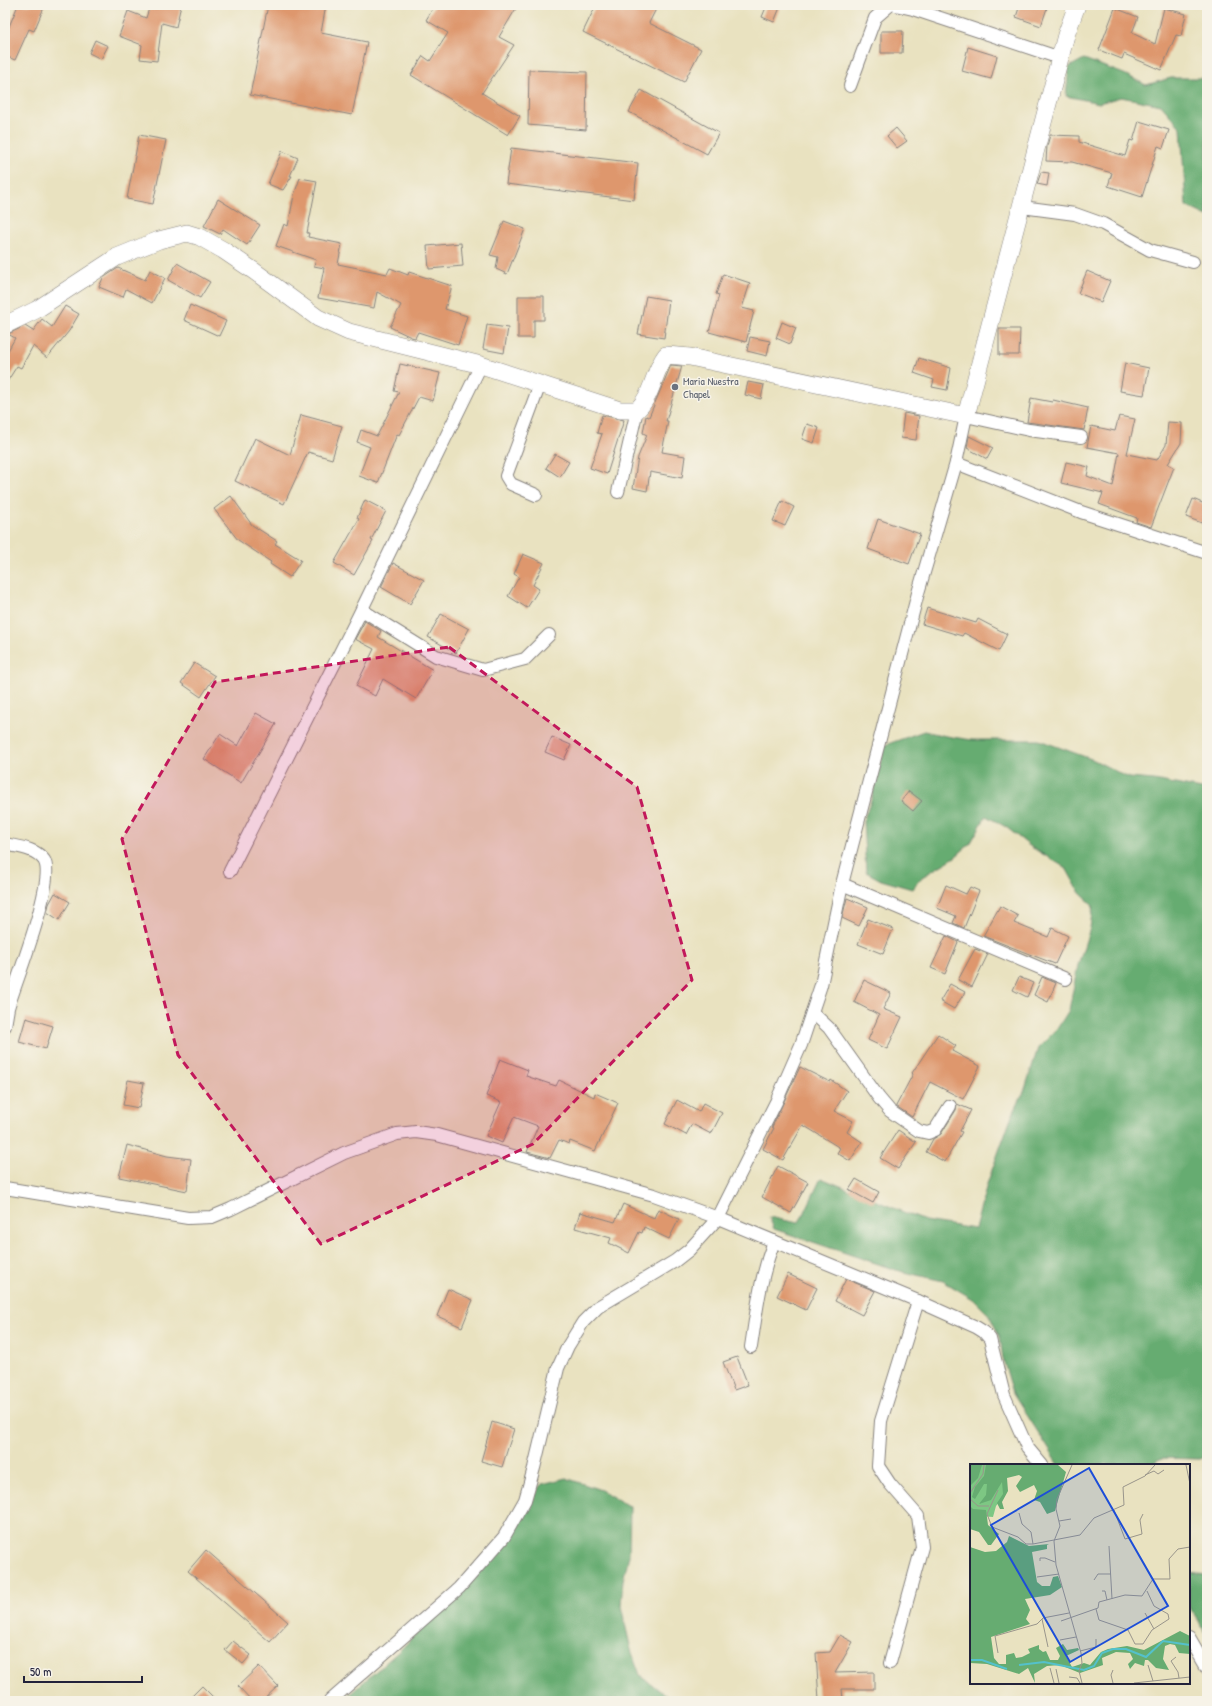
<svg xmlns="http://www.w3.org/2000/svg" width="1212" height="1706" viewBox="0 0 1212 1706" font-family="'Patrick Hand',sans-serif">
<rect width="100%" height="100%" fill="#f7f3e8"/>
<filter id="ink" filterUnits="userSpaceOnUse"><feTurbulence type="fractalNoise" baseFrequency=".025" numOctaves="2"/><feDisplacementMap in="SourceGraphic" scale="8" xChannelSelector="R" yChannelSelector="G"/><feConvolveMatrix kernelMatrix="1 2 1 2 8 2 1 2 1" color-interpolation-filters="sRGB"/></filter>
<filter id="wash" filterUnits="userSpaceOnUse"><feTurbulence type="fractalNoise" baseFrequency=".012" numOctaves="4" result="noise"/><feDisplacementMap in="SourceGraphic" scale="16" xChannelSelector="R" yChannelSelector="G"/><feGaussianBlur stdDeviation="0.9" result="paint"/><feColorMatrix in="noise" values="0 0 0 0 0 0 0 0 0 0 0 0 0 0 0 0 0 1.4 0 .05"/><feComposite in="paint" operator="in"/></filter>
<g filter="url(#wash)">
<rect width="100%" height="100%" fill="#e9e2c0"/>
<!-- forest -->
<g fill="#66ac71" stroke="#446756">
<path d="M1084 59 1124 74 1146 85 1171 78H1207V216L1186 206 1181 128 1161 105 1121 97 1099 103 1066 96 1069 67Z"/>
<path d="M924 731 946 736 972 740H1039L1094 760 1129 778 1154 780 1207 790V1456L1199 1459 1161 1458 1150 1465H1059L1013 1393 1003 1359 1000 1337 989 1315 973 1299 943 1281 899 1271 774 1229 769 1217 798 1223 804 1214 821 1178 925 1221 975 1229 987 1184 1010 1120 1024 1092 1038 1048 1057 1029 1069 1010 1078 965 1090 928 1093 905 1080 893 1066 868 1031 847 1006 827 986 816 970 844 955 857 922 877 912 889 881 880 866 872 863 821 871 801 885 745Z"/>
<path d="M566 1478 601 1490 630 1507 629 1556 623 1580 621 1606 631 1650 640 1675 673 1701H342L399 1651 485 1567 502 1548 523 1517 542 1484Z"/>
<path d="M1189 1572 1207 1574V1638L1200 1622 1189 1607Z"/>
</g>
<g id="blocks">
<!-- building -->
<g fill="#de976d">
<path d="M18 5H45L34 31 29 29 15 60 5 56V27L8 29Z"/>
<path d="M150 5H181L176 27 162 23 157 61 140 59 142 45 119 36 128 11 146 18Z"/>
<path d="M268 5H326L321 33 367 42 352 115 250 95Z"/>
<path d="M435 5H518L499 37 514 45 482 93 520 116 508 135 411 75 423 56 430 61 448 33 426 20Z"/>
<path d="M596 5H658L649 23 701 49 684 82 583 32Z"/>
<path d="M767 5H781L774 22 762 17Z"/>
<path d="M1020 5H1048L1041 26 1016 17Z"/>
<path d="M1115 8 1138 17 1132 33 1155 44 1164 8 1186 14 1181 36 1176 35 1161 70 1124 54 1122 59 1099 50Z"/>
<path d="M881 31H903L902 53H881Z"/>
<path d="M95 40 108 46 101 59 89 53Z"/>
<path d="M968 47 997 56 991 79 962 71Z"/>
<path d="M529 70 587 72 586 130 528 125Z"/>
<path d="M641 90 719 133 707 154 629 112Z"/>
<path d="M1139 121 1169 130 1163 148 1158 146 1142 197 1108 186 1112 173 1072 162 1046 161 1047 146 1050 135 1079 136V142L1125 156 1130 140 1133 141Z"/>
<path d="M896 128 907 141 897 148 887 136Z"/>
<path d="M139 135 166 140 153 204 127 199Z"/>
<path d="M511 148 638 163 634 200 506 184Z"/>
<path d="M282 151 298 158 290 176H292L283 190 268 184Z"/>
<path d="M1041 172 1049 173 1047 186 1037 184Z"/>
<path d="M300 178 317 181 307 233H309L308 237 342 244 338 264 387 274 390 268 408 275 409 272 452 286 445 309 467 316 458 345 418 332 415 338 411 337 390 327 401 305 377 292 374 308 318 298 324 268 314 266 316 260 276 246 284 224 288 226 294 195Z"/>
<path d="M218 199 260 225 247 245 223 229 220 234 204 226Z"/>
<path d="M504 221 525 229 507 274 496 269 498 257 490 255Z"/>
<path d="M461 243 463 266 429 269 427 246Z"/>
<path d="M177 263 210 282 200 298 168 280Z"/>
<path d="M118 268 145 280 150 270 165 278 152 303 126 289 123 297 99 287 103 278Z"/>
<path d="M1087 271 1110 281 1101 302 1078 293Z"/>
<path d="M723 274 750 283 742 308 754 311 746 342 709 332 719 295 716 294Z"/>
<path d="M518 296H544V320H534V338H518Z"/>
<path d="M646 296 669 300 664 338 638 334Z"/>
<path d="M190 305 226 321 219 336 184 320Z"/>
<path d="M65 306 79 314 69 331 47 358 33 346 21 368 17 366 5 385V356L15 338 8 334 25 326 33 331 42 319 52 327Z"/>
<path d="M782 322 796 328 790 344 776 338Z"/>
<path d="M487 325 508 328 504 353 483 349Z"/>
<path d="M999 329H1020L1019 355H999Z"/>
<path d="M750 337 770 341 767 356 747 351Z"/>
<path d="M919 358 951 368 947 390 932 387 934 380 914 373Z"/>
<path d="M1125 363 1149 368 1144 395 1120 391Z"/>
<path d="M400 364 440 373 433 401 419 397 399 435 397 434 378 483 359 476 370 447 357 442 361 430 377 436 399 392 394 391Z"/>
<path d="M671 365 682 366 666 421H668L662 452 685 456 682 478 650 472 647 491 633 488 638 457 647 435 643 433 646 416 649 417Z"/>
<path d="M748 382 764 385 761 399 745 395Z"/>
<path d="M1031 398 1052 402 1053 400 1088 408 1084 430 1027 422Z"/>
<path d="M904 413 919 416 916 440 901 438Z"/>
<path d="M301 415 342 426 332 459 308 452 284 504 235 481 255 438 290 455Z"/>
<path d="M602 415 624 420 607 474 590 468 602 434 597 433Z"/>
<path d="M1119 416 1135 419 1127 454 1157 460 1166 445 1168 422 1182 423 1181 443 1168 464 1174 467 1151 527 1136 522 1137 518 1099 504 1103 493 1061 483 1066 462 1089 467 1087 476 1113 486 1119 453 1087 447 1091 426 1115 431Z"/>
<path d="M807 424 819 428 814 443 802 439Z"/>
<path d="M969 436 993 448 987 459 967 448Z"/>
<path d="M555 454 569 462 560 477 546 468Z"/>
<path d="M231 496 252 525 277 541 275 544 301 560 290 577 270 564 271 562 238 540 214 509Z"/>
<path d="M1193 499 1207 505V525L1186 517Z"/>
<path d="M365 500 386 511 371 540 373 541 354 575 334 563 359 519 357 518Z"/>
<path d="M782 501 794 507 785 526 773 521Z"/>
<path d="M878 519 920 534 909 564 868 549Z"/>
<path d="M523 554 544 563 533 585 539 589 527 608 508 596 519 577 514 574Z"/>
<path d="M393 563 424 580 410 604 381 587Z"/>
<path d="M927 608 976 623 978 619 1007 634 999 651 964 633 962 636 922 624Z"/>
<path d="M441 614 469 629 456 653 428 637Z"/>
<path d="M365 621 381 631 378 637 433 670 416 699 383 679 375 696 356 686 374 649 355 639Z"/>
<path d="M194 663 215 676 201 697 181 683Z"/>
<path d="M256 713 276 724 241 783 204 759 220 734 238 746Z"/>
<path d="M552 737 571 745 564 760 545 752Z"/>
<path d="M909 791 922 801 913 811 901 801Z"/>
<path d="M946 885 966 894 970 887 979 891 964 928 953 923 956 916 937 908Z"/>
<path d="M55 893 70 902 59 920 47 912 49 904Z"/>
<path d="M847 898 868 907 859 926 842 918Z"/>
<path d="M1000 906 1018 916 1014 923 1048 937 1052 928 1068 936 1055 964 983 936Z"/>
<path d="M868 919 893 929 883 954 858 944Z"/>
<path d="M946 936 958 942 945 974 931 968Z"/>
<path d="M975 949 988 954 972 987 958 980Z"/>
<path d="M1019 977 1033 983 1027 997 1013 990Z"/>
<path d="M1042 977 1056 983 1048 1002 1034 995Z"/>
<path d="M864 980 891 993 883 1009 902 1017 887 1049 868 1040 879 1015 854 1002Z"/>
<path d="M950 984 965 992 954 1009 940 1001Z"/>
<path d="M26 1018 53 1026 46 1049 19 1042Z"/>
<path d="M938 1034 956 1046 952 1051 980 1066 963 1099 930 1082 912 1117 896 1106 913 1074 912 1073Z"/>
<path d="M500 1059 528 1070 526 1076 556 1086 559 1080 594 1097 595 1093 618 1103 595 1151 570 1141 569 1144 559 1140 550 1158 527 1152 538 1126 514 1117 502 1143 486 1136 501 1102 486 1096Z"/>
<path d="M800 1067 830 1082 831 1080 847 1091 834 1111 853 1121 847 1132 862 1142 850 1161 837 1153 840 1148 803 1125 783 1160 763 1149 774 1128 772 1127Z"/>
<path d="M128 1080 144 1083 139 1108 123 1105Z"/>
<path d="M677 1100 699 1112 703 1103 722 1113 711 1134 692 1124 686 1135 665 1124Z"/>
<path d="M957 1104 971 1110 960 1131 962 1132 945 1162 926 1152 933 1139 941 1134 956 1110Z"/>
<path d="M898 1130 916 1142 898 1169 880 1158Z"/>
<path d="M127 1145 167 1156 191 1159 187 1191 119 1177Z"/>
<path d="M778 1166 808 1182 791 1213 762 1197Z"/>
<path d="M856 1179 879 1192 873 1203 849 1190Z"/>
<path d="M623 1204 654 1218 658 1209 679 1219 669 1239 644 1227 642 1233 639 1232 629 1253 609 1243 611 1238 575 1228 580 1212 615 1222Z"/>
<path d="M788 1274 817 1288 806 1310 777 1296Z"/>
<path d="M846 1279 875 1291 862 1315 835 1301Z"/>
<path d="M448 1289 473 1300 462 1327 437 1316Z"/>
<path d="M737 1357 748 1385 734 1390 723 1362Z"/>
<path d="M492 1422 514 1429 502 1467 481 1461Z"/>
<path d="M206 1550 288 1622 270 1642 188 1571Z"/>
<path d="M840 1635 853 1642 835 1673 874 1672V1689H842L843 1700 819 1701 816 1653 830 1652Z"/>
<path d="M233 1641 251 1655 243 1664 225 1650Z"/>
<path d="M259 1666 278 1686 262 1701H252L238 1686Z"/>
<path d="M202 1686 217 1701H187Z"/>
</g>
</g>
</g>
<g filter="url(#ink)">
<use href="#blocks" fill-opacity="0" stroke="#86827e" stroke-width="1"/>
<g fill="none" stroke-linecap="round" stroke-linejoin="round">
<defs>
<g id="street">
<path d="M895 5 913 9 1060 58"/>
<path d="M850 86 875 18 890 5"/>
<path d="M1022 207 1075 214 1103 224 1150 250 1193 262"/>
<path d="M956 463 1081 512 1207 553"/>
<path d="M618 492 637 410"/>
<path d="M536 495 511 484 506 476 540 384"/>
<path d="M362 610 436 656 483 670 525 659 549 635"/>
<path d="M5 844C18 847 35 848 44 860 57 879 15 983 8 1008 7 1014 6 1020 5 1026"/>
<path d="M230 871 358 617 481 365"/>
<path d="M842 884 1066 979"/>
<path d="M812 1012 829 1028 879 1098 890 1111 919 1131 928 1133 935 1130 950 1106"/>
<path d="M5 1188 188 1218 212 1217 231 1209 344 1153 397 1134 416 1132 437 1135 654 1195 718 1218 918 1301 881 1421 878 1466 890 1484 918 1516 922 1547 890 1663"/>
<path d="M918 1301 976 1327 984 1332 990 1339 1004 1395 1027 1447 1042 1465"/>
<path d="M751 1347C757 1308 760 1278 774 1241"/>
<path d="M1189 1637 1207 1668"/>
<path d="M330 1701 459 1588 504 1537 525 1500 534 1468 558 1368 568 1346 583 1322 598 1307 675 1261 689 1250 718 1218 776 1102 801 1045 821 985 842 884 918 593 956 463 966 416 1029 430 1081 437"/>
</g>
<path id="secondary" d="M5 325 36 310 117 257 159 240 187 233 200 237 223 250 254 271 318 318 349 332 481 365 620 410H637C653 395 653 372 666 355L690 357 966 416 1066 35 1077 5"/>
</defs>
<!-- street casing -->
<use href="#street" stroke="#86827e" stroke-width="14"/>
<!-- secondary casing -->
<use href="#secondary" stroke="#86827e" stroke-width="18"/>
<!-- street -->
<use href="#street" stroke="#fff" stroke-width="12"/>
<!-- secondary -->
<use href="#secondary" stroke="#fff" stroke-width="17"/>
</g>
</g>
<!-- marked area -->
<path fill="#c2185b" fill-opacity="0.2" stroke="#c2185b" stroke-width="3" stroke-dasharray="8 5" stroke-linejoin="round" d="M449 647 637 787 692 980 533 1144 321 1244 178 1055 122 839 215 682Z"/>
<!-- markers -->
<circle fill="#6b7280" stroke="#f7f3e8" stroke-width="1.5" cx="675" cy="387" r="4"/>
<g text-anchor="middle" stroke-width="3" stroke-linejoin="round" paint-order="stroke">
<!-- worship labels -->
<g font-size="11" fill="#5b616d" stroke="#f7f3e8" text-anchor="start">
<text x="683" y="385">Maria Nuestra<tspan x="683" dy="13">Chapel</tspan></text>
</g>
</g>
<!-- overview -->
<g transform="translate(970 1464)">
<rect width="220" height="220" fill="#e9e2c0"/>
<path d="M10 1H26L35 11 36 29 26 42 23 53 10 52 0 45V14Z" fill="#7dc783"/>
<path d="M0 1H12L8 14 0 22ZM16 1H88L96 8 85 47 77 50 70 38 64 36 67 27 64 21 50 28 46 22 52 13 49 11 37 14 38 27 32 38 34 45H30L27 39 33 30 32 18 21 36 9 40 16 31 17 20H14L5 35 2 33 5 23 14 12ZM0 42 3 45 16 46 18 61 29 70 21 81H18L9 68 0 65ZM39 72 59 82 79 80 77 81V85L62 88 67 118 72 122H80L83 113 88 112 92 123 80 131 55 135 60 146 56 155 60 160 21 173 24 194 29 200H36V191L44 189 46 194 52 193 60 189 58 185 69 181V185L73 188 76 187 80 196H88L90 192 86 184 93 180 97 186 108 184 109 186 96 192 102 203 114 199 120 201 131 188 138 185 157 182 174 186 210 167 220 172V190L209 189 205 181 200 180 195 182 193 195 199 206 186 204 178 196H175L174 202 165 199 160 205 158 200 163 195 160 189 146 188 132 194 133 201 110 209 90 201 77 202 64 210 65 219 58 204 49 210 17 200 0 199V83L15 88 26 87 37 78Z" fill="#66ac71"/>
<path fill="none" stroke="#54c1cb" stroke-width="2" d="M0 196H12L37 205M49 201 74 198 114 206 124 202 132 189 143 185H156L176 193 193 177 220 181"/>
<path fill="none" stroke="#99958b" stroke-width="1" d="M102 1 87 35 86 45 90 62 84 77 86 101 111 189 112 199 109 207 112 219M216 1 220 20M175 11 184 7 188 10 194 6M28 26 17 50 22 63 48 73 56 80H63M0 29 13 10 14 1M0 35 8 42H19M144 46 155 75 172 70 170 56 173 50M49 49 52 60 61 68 63 80 110 71 124 54 154 41 153 23 175 12 185 1M89 57 101 55M139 82 142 135M70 97V94H75L85 98M67 113 89 110M124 116 128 110H141M132 127H135L137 136M126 145 129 156 158 166 165 180H173L182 166 199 155 198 150 184 142 177 127M175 149 184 165M72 155 78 183M91 157 128 144 129 138 155 131 172 132 183 115H200L199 95 208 85 220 83M90 176 106 173M110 187 126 183V175M28 189 25 172 67 160 73 154 99 149M206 193 201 197 208 208 209 214M178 201 183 217M80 204 84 219M86 205 89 219M99 213 107 214 110 219M143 219 141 211 143 206M164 219 220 213"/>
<path fill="#1d4ed8" fill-opacity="0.15" stroke="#1d4ed8" stroke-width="2" d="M119 4 198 142 100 198 21 61Z"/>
<rect width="220" height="220" fill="none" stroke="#22223b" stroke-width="2"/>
</g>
<!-- margin -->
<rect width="1212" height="1706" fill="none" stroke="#f7f3e8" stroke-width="20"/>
<!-- scale -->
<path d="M24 1676v6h118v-6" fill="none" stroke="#22223b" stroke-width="2"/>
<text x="30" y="1676" font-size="12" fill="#22223b" stroke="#f7f3e8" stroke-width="3" paint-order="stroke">50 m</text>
</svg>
